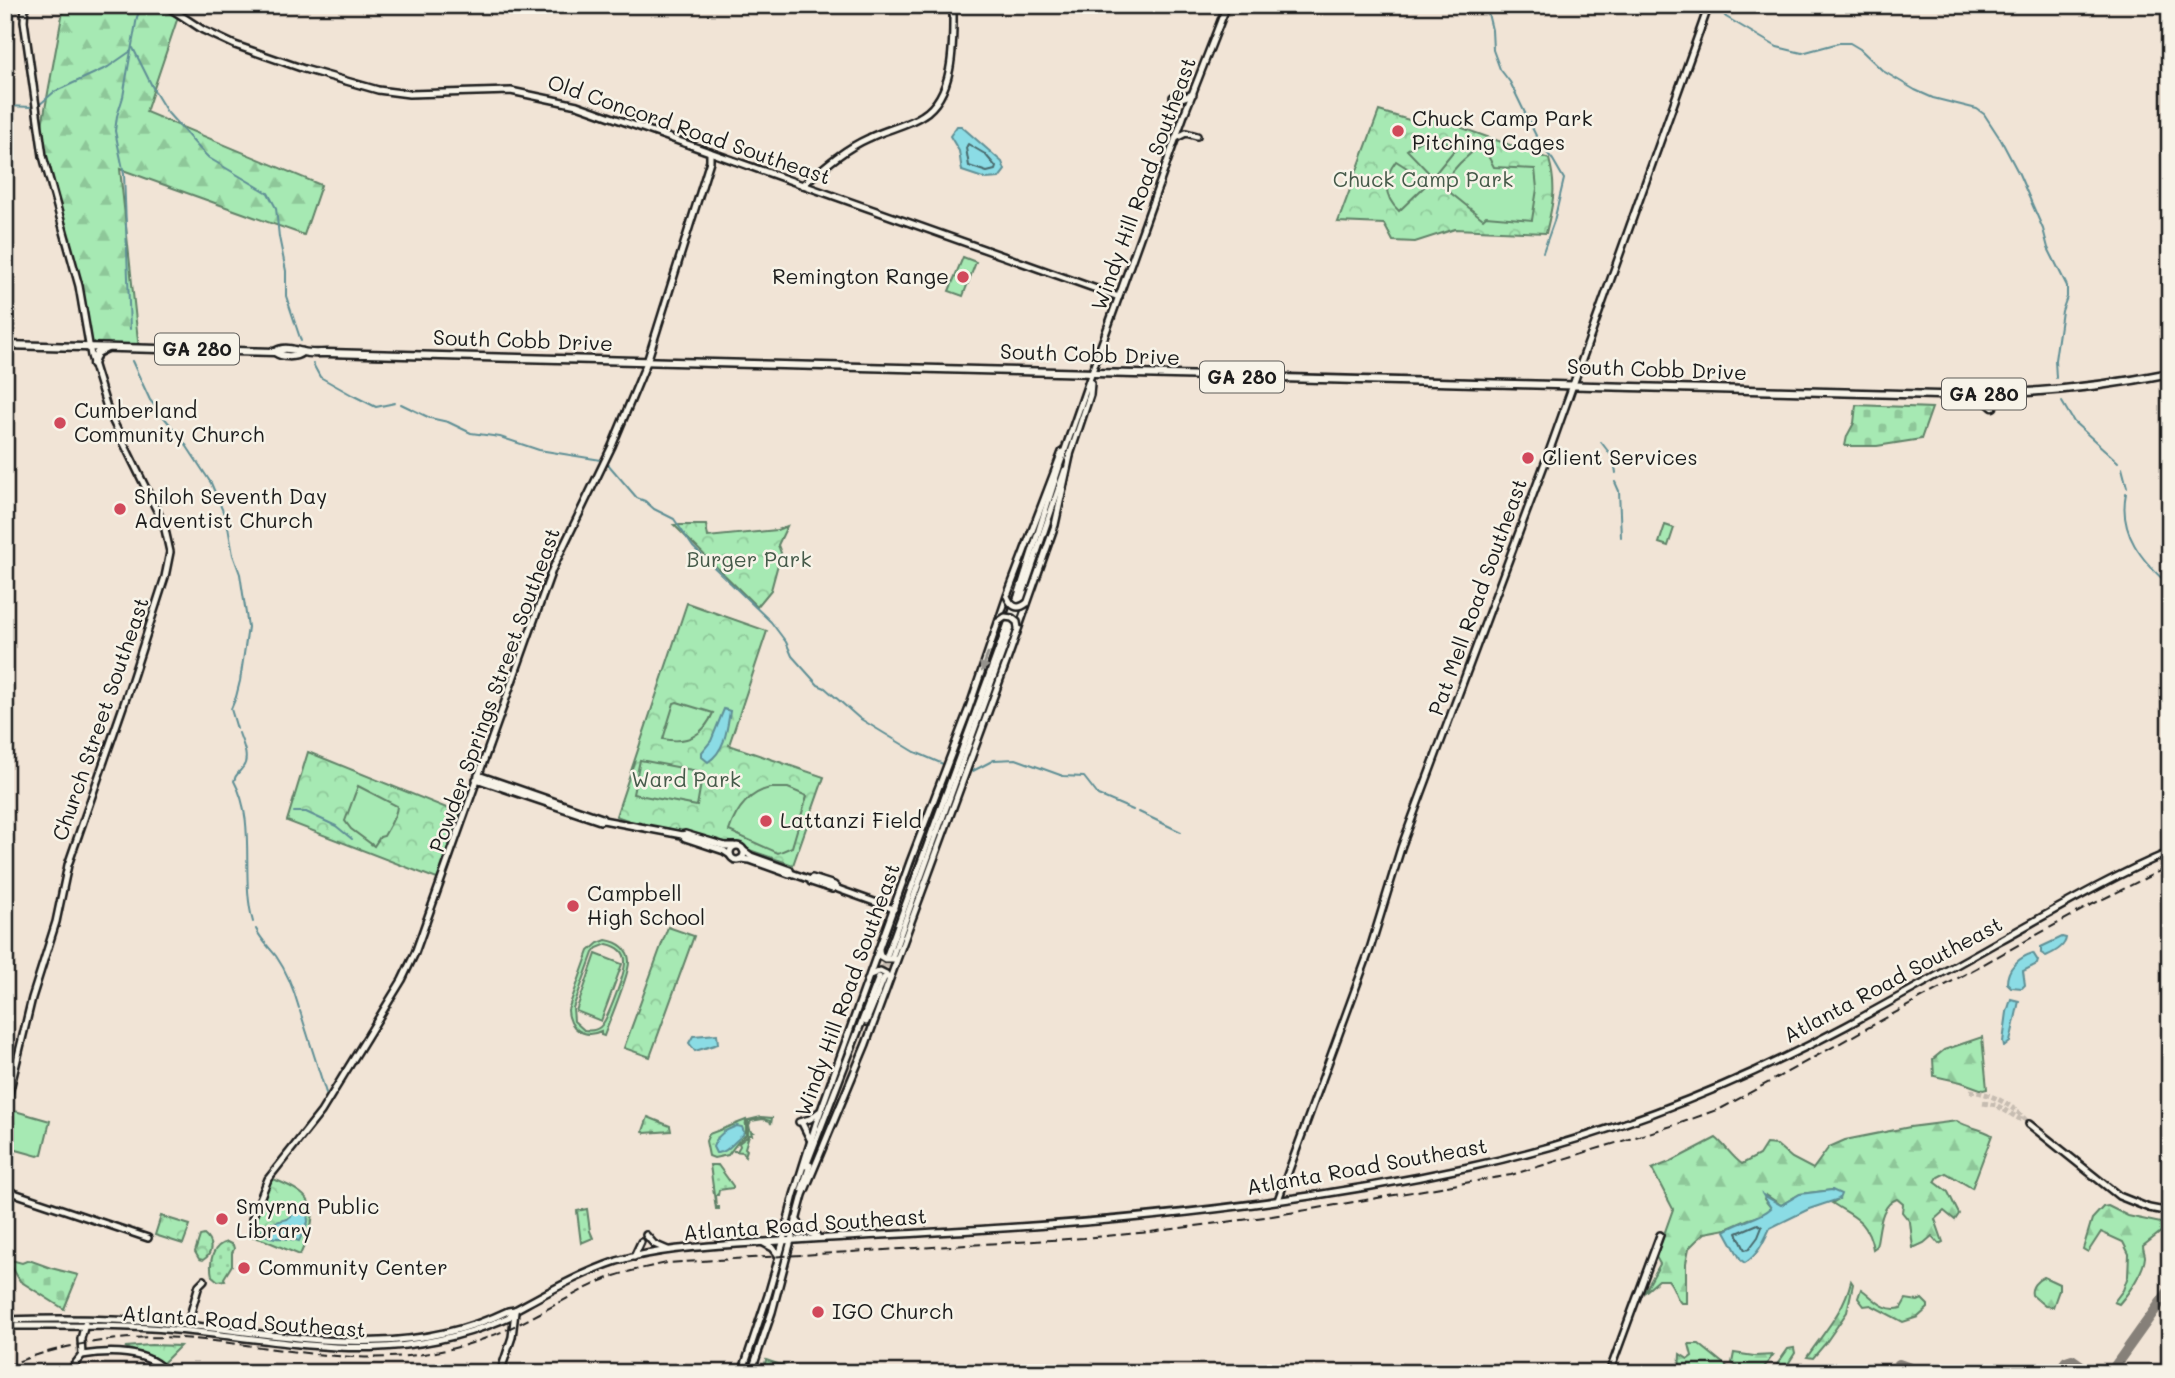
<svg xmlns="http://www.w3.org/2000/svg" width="2175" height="1378" viewBox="0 0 2175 1378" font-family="Mali,sans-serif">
<defs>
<pattern id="grass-dots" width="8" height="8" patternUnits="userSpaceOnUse" patternTransform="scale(1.75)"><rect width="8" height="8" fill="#a6e9b3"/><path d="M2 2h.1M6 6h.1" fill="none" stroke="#8ec799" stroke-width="1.8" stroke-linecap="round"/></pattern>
<pattern id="forest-firs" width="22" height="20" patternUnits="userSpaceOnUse" patternTransform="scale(1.75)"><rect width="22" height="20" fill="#a6e9b3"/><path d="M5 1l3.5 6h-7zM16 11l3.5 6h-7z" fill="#8ec799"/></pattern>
<pattern id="cemetery-stones" width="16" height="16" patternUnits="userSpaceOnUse" patternTransform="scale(1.75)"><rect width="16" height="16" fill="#a6e9b3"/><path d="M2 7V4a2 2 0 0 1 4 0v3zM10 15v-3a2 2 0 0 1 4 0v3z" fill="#8ec799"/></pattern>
<pattern id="park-crowns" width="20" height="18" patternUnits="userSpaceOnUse" patternTransform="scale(1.75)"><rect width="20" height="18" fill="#a6e9b3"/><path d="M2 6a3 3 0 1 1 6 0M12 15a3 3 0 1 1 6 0" fill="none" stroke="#8ec799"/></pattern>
</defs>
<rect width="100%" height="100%" fill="#f1e4d6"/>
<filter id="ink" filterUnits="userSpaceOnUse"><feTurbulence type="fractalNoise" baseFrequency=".0143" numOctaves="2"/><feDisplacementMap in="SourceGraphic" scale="14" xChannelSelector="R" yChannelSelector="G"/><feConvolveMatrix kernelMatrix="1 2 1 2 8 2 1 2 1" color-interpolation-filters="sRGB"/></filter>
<g filter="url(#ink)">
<!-- grass -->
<g fill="url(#grass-dots)" stroke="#618268" stroke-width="2">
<path d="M648 1117 670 1126 671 1131 645 1133 643 1131Z"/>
<path d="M761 1117 772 1118 771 1124 770 1121 763 1119 751 1121 749 1125 750 1130 753 1132H751L752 1135H749L745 1148 747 1150 745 1156 743 1152 733 1151H737L740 1146 739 1143 748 1136V1120Z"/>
<path d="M746 1120V1135L738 1142 728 1155 714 1158 709 1156 706 1141 709 1134Z"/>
<path d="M710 1165H718L733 1186V1188L719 1190 718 1195H715L716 1207H719V1209H716Z"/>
<path d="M587 1209 590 1231 593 1238 581 1243 577 1211Z"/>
<path d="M227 1242 233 1245 234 1249 232 1253V1265L224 1278 225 1280 218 1281 212 1276C209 1262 212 1245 227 1242Z"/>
<path d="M766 1360 804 1373H762Z"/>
</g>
<!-- forest -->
<g fill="url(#forest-firs)" stroke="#618268" stroke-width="2">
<path d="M64 5H159L173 12 178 17 146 112 321 185 304 235 120 169 139 350H89L79 307 75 276 48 180 41 131Z"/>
<path d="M1982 1037 1987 1089 1983 1090 1961 1082 1934 1076 1933 1059 1944 1050Z"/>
<path d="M1957 1121C1969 1128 1980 1128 1992 1135L1972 1188 1946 1173 1938 1177 1935 1182 1948 1192 1959 1214 1955 1220 1944 1211 1935 1219 1943 1242 1939 1244 1932 1236 1924 1243 1913 1248 1910 1222 1902 1212 1903 1204 1897 1199C1879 1205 1880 1231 1876 1247L1873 1249C1868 1220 1854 1217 1832 1203L1839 1199 1832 1190 1800 1194 1781 1205 1766 1195 1764 1199 1771 1208 1765 1215 1749 1219 1726 1229 1705 1233 1696 1241 1689 1248 1686 1263V1303H1681C1674 1296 1676 1289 1668 1280H1659L1644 1293 1660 1264 1656 1257 1673 1209 1652 1169 1672 1161 1716 1138C1726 1146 1731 1156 1742 1164L1759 1155 1766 1144 1777 1145 1792 1158 1813 1169 1829 1147 1845 1140 1910 1127Z"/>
<path d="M2108 1206 2128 1216 2161 1223 2162 1231 2143 1246C2143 1250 2145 1253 2145 1257 2144 1271 2128 1294 2119 1304L2114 1302 2123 1290 2128 1276 2129 1254 2123 1242 2101 1232 2088 1252 2083 1249 2092 1219 2103 1207Z"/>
<path d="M2044 1277 2059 1284V1290L2053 1307 2045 1306 2032 1295C2030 1287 2037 1280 2044 1277Z"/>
<path d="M1851 1281 1853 1284 1847 1312 1825 1344 1813 1358 1807 1357C1824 1332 1844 1311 1851 1281Z"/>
<path d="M1861 1289C1873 1297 1884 1313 1901 1308L1906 1299 1918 1301 1922 1299 1928 1305V1308L1918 1317 1903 1322 1871 1305 1864 1306 1858 1298Z"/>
<path d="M1689 1344H1699L1735 1373H1679L1680 1354 1688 1359 1692 1356Z"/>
<path d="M1794 1348 1795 1353 1788 1364 1789 1369 1794 1370 1800 1365 1804 1369 1802 1373H1771L1788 1349Z"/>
<path d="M1734 1353 1754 1356 1773 1355 1760 1373H1749L1732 1363Z"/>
</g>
<!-- cemetery -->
<g fill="url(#cemetery-stones)" stroke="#618268" stroke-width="2">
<path d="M1856 405 1932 408 1921 439 1877 446H1845L1847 436 1854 423Z"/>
<path d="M11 1260 22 1263 29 1260 51 1268 78 1275 64 1309 20 1281 9 1262Z"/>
</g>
<!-- park -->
<g fill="url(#park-crowns)" stroke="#618268" stroke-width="2">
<path d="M1379 111 1419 123C1438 111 1447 109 1462 128L1549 159C1557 188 1553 204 1546 233L1455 229 1415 242 1393 241 1384 224 1338 222Z"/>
<path d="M674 525H706L708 537 777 530 787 526 778 545 781 553 771 590 757 607Z"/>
<path d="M687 603 767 631 729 745 824 777 793 865 738 846 661 832 616 816Z"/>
<path d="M308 752 464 815 442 881 287 821Z"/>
<path d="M668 927 694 936 650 1057 624 1048Z"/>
<path d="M273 1179C321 1197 319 1213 300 1255L264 1240 251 1236 260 1203 270 1180Z"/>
<path d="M161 1216 190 1225 183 1244 155 1235Z"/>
<path d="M204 1235C213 1242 213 1254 203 1260L199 1259 195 1252 200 1236Z"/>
<path d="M151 1345 180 1346 163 1363 125 1347Z"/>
</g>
<!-- garden -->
<g fill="#a6e9b3" stroke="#618268" stroke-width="2" fill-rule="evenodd">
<path d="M1431 138 1443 140 1456 148 1434 175H1431L1407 150 1420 141Z"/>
<path d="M1479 146 1487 154 1494 167 1535 169 1537 189 1532 220 1486 216 1483 219 1442 186V183L1460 163Z"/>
<path d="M1396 161 1407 168 1424 183V187L1399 211C1383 196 1383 178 1396 161Z"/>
<path d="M963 257 976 262 963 296 949 291Z"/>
<path d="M1665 525 1674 528 1668 546 1659 543Z"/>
<path d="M677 702 713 713C703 736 687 744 663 739L674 703Z"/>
<path d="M640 760 703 772 697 806 633 794Z"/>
<path d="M358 786 397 806C397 815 389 827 384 836L380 837 374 846 351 829 345 821Z"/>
<path d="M770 788H788L807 796 792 847 778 853 729 831C736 810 748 793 770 788Z"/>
<path d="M606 940C618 942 628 948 629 961 630 974 609 1021 604 1036L601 1035V1031C584 1039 569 1029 568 1010L589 951 598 943ZM607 944C616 946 625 950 625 961 626 971 607 1022 600 1027 595 1031 590 1031 584 1030L574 1021 573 1008 593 953 597 948Z"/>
<path d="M596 954 622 964 601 1021 576 1011Z"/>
<path d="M15 1111 50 1121 42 1154 38 1156 13 1149 9 1144 13 1113Z"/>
</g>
<!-- water -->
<g fill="#8bdce5" stroke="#5f8f95" stroke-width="2">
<path d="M957 126H961L1002 162 1005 170 999 178 986 179 962 171 959 151 950 136Z"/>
<path d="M724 709 730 711C727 730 725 751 708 762L702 757V752L711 741Z"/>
<path d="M2062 937 2066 938C2065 947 2053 953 2046 956L2041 953V947Z"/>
<path d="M2033 953 2038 961 2037 964 2023 971 2025 985 2022 988 2011 987 2007 983C2007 968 2019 957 2033 953Z"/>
<path d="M2011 999 2019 1001 2010 1042 2004 1047 2003 1042 2007 1012Z"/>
<path d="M717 1034 718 1044 695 1051 689 1043 693 1036Z"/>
<path d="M737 1126 742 1127 744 1132 743 1135C734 1141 727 1154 716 1153L713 1147C717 1135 725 1130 737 1126Z"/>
<path d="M1832 1190 1841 1194 1839 1199 1809 1209 1770 1228C1764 1241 1758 1255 1745 1263L1741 1260 1725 1231C1739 1221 1760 1219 1771 1208L1763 1195 1781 1205 1800 1194Z"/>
<path d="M301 1208 307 1212 308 1222 299 1241C286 1236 271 1241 261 1233L265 1225 287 1219Z"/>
</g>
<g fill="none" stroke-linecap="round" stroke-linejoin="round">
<!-- shore -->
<g stroke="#48696c" stroke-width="2">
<path d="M968 144 985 154 996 167 995 170 987 172 969 166 966 148Z"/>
<path d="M1758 1224 1762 1227 1758 1237 1749 1249 1745 1250 1737 1233Z"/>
</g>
<!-- stream -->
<g stroke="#5f8f95" stroke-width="2">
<path d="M1486 5 1492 30 1493 50 1500 69 1510 82 1540 144 1553 160 1564 179 1554 221 1543 252"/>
<path d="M1716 5 1726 17 1777 47 1802 53 1839 43H1850L1860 49 1883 71 1915 90 1933 98 1977 109 1984 114 2001 140 2019 174 2043 229 2048 248 2067 286V297L2062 311 2055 360 2056 378"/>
<path d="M133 48 156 94 167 112 200 149 209 158 268 193 276 208 279 237 286 271V296L301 341"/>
<path d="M5 106 33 107"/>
<path d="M38 106 54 92 108 67 131 51 137 17 142 5"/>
<path d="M130 329 124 174 115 131 117 116 123 97 131 51"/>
<path d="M132 361 150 400 184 442 211 483 227 521 233 555 240 574 248 627 240 681 236 697 231 709 237 729"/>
<path d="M313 364 320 377 352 395 376 407 395 403"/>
<path d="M2062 402 2074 422 2118 462"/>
<path d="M401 404 430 418 448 422 471 433 500 437 539 450 601 460"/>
<path d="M1601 442 1614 459 1616 473"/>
<path d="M607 463 637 498 645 501 654 509 674 519 693 547 771 622 786 642 792 656 818 685 825 688 859 718 915 752 943 764"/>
<path d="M2122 468 2127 487"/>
<path d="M1615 482 1619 491 1621 537"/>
<path d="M2126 493C2118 533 2142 561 2170 586"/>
<path d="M239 733C242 742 250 758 243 767 239 773 236 773 234 781 257 823 240 877 253 922"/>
<path d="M971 772 994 760 1016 759 1063 776 1084 777 1098 795 1133 810"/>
<path d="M294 812H306L336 826 352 839"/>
<path d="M1139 812 1181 832"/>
<path d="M256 929C261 940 269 947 276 956 287 972 294 990 299 1008"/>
<path d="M300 1011 326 1093"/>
</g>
<!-- taxiway -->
<g stroke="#868079" stroke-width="10">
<path d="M1890 1373 1899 1364 1924 1373"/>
<path d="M2057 1373 2066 1361 2072 1359 2092 1373"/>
<path d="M2110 1373 2170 1289"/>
</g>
<!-- secondary-tunnel -->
<g stroke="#c6bcb1" stroke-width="5" stroke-dasharray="5 2.5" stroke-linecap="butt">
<path d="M880 975 887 955"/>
<path d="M885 975 892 957"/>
<path d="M1970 1091C1992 1093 2016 1107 2029 1124"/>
<path d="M1983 1103 1996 1105 2023 1121"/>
</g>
<defs>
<g id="secondary">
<path d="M165 5 203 30 235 45 304 69 378 90 409 94 511 91 577 105 1119 297"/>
<path d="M1173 97 1182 98 1193 94"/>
<path d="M1176 138 1186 133 1197 136"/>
<path d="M803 185C824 167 844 149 869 138 886 129 907 126 923 115 956 94 953 39 953 5"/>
<path d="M1069 458 1090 395 1091 383"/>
<path d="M478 775 602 818 603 820"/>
<path d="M476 779 600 821 603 820 682 835 685 834 725 846H734"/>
<path d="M682 835 685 838 724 851 730 855"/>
<circle cx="737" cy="853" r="7"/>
<path d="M743 850 751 856 790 870 791 873"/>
<path d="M740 859 750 860 789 874 791 873 811 880V882L832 889 834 888"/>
<path d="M811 880 812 878 834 885 838 889 894 909"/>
<path d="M879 950 880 956 885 959H894"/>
<path d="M887 955 1018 596 1060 464 1101 346 1184 115 1227 5"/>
<path d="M892 957 1015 617 1065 470"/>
<path d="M870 975 880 971 886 974 889 979"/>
<path d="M866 1022 884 978"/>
<path d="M5 1110 32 998 56 922 68 865 127 695 165 577 170 552 164 525 108 411 91 356 79 286 43 156 24 21 25 5"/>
<path d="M799 1122 810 1119 819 1112"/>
<path d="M802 1123 810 1139"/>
<path d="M2029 1124 2119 1196 2149 1208 2170 1212"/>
<path d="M806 1166 879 977"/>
<path d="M802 1189 810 1165"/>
<path d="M5 1190 148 1238"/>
<path d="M1278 1200 1370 949 1401 848 1549 452 1709 5"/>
<path d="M252 1219 268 1179 321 1112 402 980 415 953 552 570 612 446 647 362 710 161V152"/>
<path d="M796 1219 804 1231 817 1236"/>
<path d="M646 1235 654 1244 668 1250"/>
<path d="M783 1240 794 1195 816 1124 910 862 969 708 1007 596 1062 452"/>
<path d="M762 1242 773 1248 779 1256"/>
<path d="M634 1257 641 1242"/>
<path d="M5 1320C62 1318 120 1319 177 1324 290 1335 400 1363 508 1311L515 1310C548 1292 581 1273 617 1261 665 1247 715 1246 765 1242 849 1236 934 1233 1018 1227 1169 1217 1321 1199 1469 1167 1601 1138 1727 1090 1846 1026 1897 998 1948 970 1999 941 2055 910 2110 877 2170 852"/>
<path d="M5 1326C62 1326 120 1325 176 1330 294 1341 387 1368 502 1320L509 1317 515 1310"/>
<path d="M187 1326 199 1285 204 1280"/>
<path d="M82 1355C107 1351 149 1349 166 1373"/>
<path d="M68 1373 82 1355 81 1339 85 1324"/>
<path d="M500 1373 512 1337 515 1312"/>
<path d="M742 1373 768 1295 784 1239"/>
<path d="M751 1373 772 1312 803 1195 866 1044 1009 655 1055 525 1070 456"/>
<path d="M1609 1373 1660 1235"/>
</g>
<g id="primary">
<path d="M5 345 275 352C282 357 295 358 302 352"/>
<path d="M275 352C284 346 293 350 303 352 310 354 319 353 327 353L1938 395C2016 395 2093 389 2170 373"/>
<path d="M93 364 97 353 107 348"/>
<path d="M1975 396 1985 400 1993 407"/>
</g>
</defs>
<!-- secondary casing -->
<use href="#secondary" stroke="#1c1c1c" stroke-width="10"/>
<!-- primary casing -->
<use href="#primary" stroke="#1c1c1c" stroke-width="11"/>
<!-- secondary -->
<use href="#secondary" stroke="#f7f3e8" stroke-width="5"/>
<!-- primary -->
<use href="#primary" stroke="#f7f3e8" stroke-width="6"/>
<!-- rail -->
<path stroke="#1c1c1c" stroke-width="2" stroke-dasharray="10 5" stroke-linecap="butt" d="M5 1367C56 1344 127 1334 182 1338 266 1344 346 1367 430 1353 469 1347 505 1332 540 1313 563 1301 586 1287 611 1277 629 1271 648 1267 667 1263L1084 1238 1150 1232 1272 1216 1511 1175 1675 1125 1722 1108 2091 905 2170 866"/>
<defs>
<g id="secondary-bridge">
<path d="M1007 596C1011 606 1017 611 1027 603"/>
<path d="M998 622 1005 617 1012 618 1017 622 1018 628"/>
</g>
</defs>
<!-- secondary-bridge casing -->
<use href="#secondary-bridge" stroke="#1c1c1c" stroke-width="10" stroke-linecap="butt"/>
<!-- secondary-bridge -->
<use href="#secondary-bridge" stroke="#f7f3e8" stroke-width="5"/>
</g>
<!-- one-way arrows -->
<defs><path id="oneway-solid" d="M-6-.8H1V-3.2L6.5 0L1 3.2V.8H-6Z" transform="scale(1.75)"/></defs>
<use fill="#94928c" href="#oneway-solid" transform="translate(985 662) rotate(109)"/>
</g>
<!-- markers -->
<g fill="#d1495b" stroke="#f7f3e8" stroke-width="2.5">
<circle cx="1398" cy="131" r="7"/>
<circle cx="963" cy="277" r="7"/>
<circle cx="60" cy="423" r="7"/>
<circle cx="1528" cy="458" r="7"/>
<circle cx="120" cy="509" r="7"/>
<circle cx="766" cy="821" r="7"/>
<circle cx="573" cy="906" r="7"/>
<circle cx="222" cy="1219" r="7"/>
<circle cx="244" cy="1268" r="7"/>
<circle cx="818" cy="1312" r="7"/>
</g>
<g text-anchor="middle" stroke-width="5" stroke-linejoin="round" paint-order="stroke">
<!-- shield labels -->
<g fill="#f7f3e8" stroke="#5e5c59" stroke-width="2">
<rect x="155" y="333.5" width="84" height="31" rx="5"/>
<rect x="1200" y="361.5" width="84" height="31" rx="5"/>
<rect x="1942" y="378.5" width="84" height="31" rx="5"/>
</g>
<g font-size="19" font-weight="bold" fill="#1c1c1c">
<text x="197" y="356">GA 280</text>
<text x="1242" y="384">GA 280</text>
<text x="1984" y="401">GA 280</text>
</g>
<!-- poi labels -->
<g font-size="21" fill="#1c1c1c" stroke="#f7f3e8" text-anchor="start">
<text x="1412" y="126">Chuck Camp Park<tspan x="1412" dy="24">Pitching Cages</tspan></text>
<text x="949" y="284" text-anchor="end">Remington Range</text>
<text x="74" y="418">Cumberland<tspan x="74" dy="24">Community Church</tspan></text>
<text x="1542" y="465">Client Services</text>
<text x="134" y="504">Shiloh Seventh Day<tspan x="134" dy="24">Adventist Church</tspan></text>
<text x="780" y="828">Lattanzi Field</text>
<text x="587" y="901">Campbell<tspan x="587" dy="24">High School</tspan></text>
<text x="236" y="1214">Smyrna Public<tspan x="236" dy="24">Library</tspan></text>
<text x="258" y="1275">Community Center</text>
<text x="832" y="1319">IGO Church</text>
</g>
<!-- street labels -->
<g font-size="21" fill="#1c1c1c" stroke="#f7f3e8">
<text transform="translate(689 130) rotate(19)" y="7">Old Concord Road Southeast</text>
<text transform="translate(1144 184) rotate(-70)" y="7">Windy Hill Road Southeast</text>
<text transform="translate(523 341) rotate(2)" y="7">South Cobb Drive</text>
<text transform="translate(1090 355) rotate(2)" y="7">South Cobb Drive</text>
<text transform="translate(1657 370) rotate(2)" y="7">South Cobb Drive</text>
<text transform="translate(1478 597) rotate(-70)" y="7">Pat Mell Road Southeast</text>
<text transform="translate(495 690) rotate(-70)" y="7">Powder Springs Street Southeast</text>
<text transform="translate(101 719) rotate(-71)" y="7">Church Street Southeast</text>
<text transform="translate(1893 980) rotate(-28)" y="7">Atlanta Road Southeast</text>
<text transform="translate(848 990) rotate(-70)" y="7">Windy Hill Road Southeast</text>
<text transform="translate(1367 1167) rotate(-10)" y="7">Atlanta Road Southeast</text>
<text transform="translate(805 1225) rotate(-4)" y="7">Atlanta Road Southeast</text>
<text transform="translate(244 1322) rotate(4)" y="7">Atlanta Road Southeast</text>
</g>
<!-- park labels -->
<g font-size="21" fill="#455a49" stroke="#f7f3e8">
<text x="1423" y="187">Chuck Camp Park</text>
<text x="749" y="567">Burger Park</text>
<text x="686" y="787">Ward Park</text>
</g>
</g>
<!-- margin -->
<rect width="2175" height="1378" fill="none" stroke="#f7f3e8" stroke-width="28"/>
<rect x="14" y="14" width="2147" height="1350" fill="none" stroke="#1c1c1c" stroke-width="2.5" filter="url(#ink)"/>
</svg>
